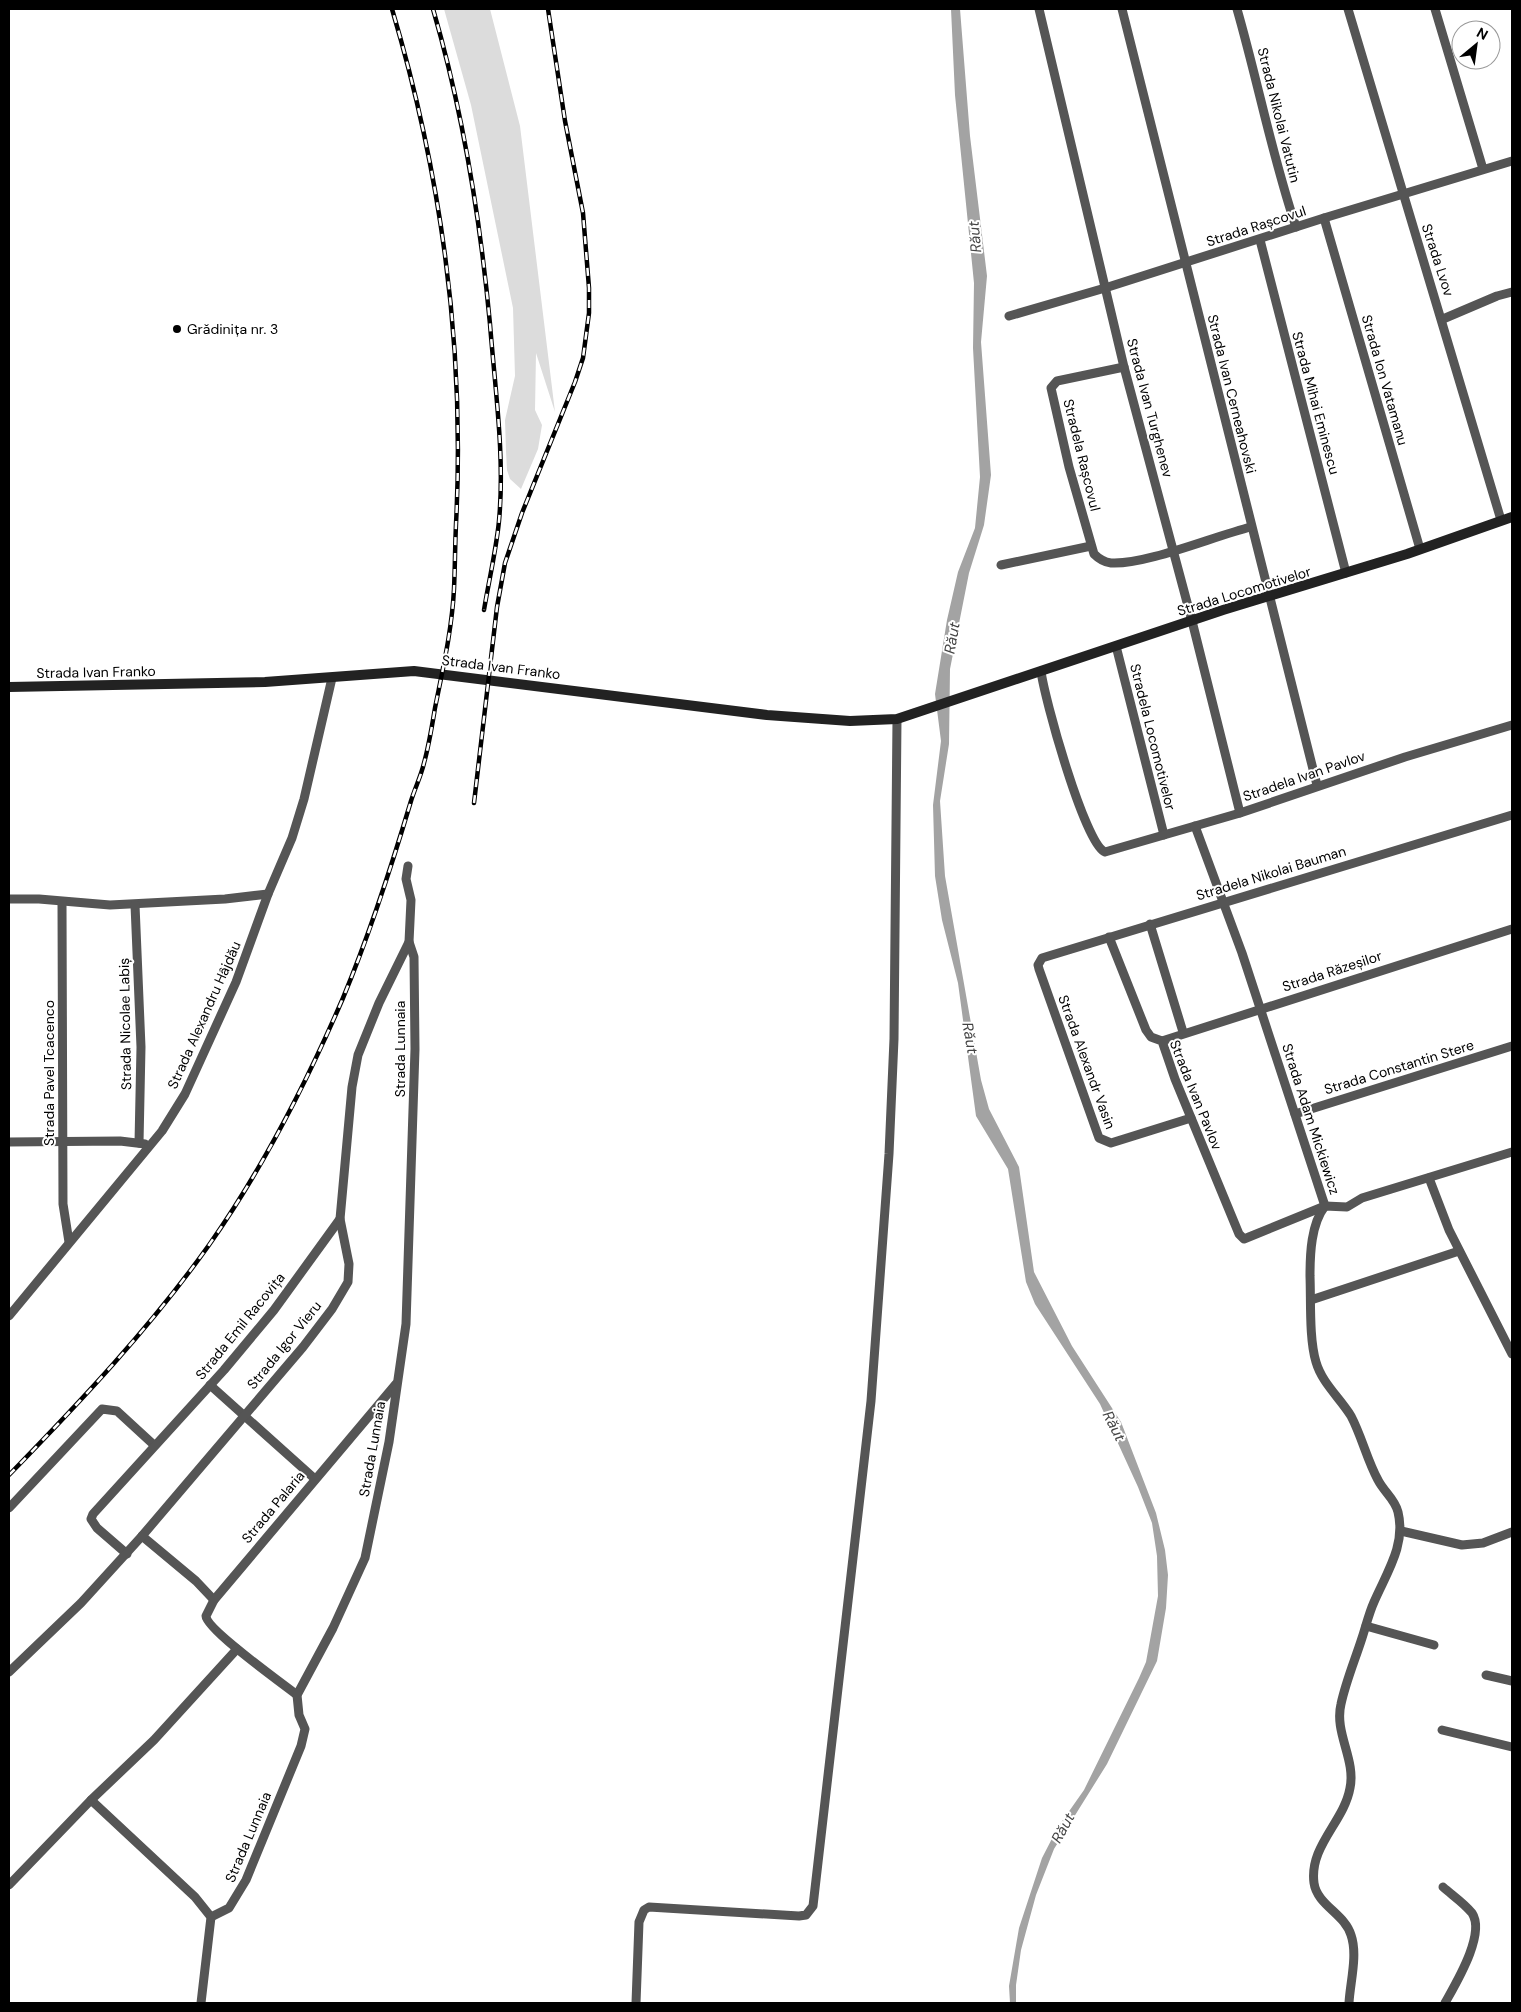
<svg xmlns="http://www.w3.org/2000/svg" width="1521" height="2012" viewBox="0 0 1521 2012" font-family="'DM Sans',sans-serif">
<rect width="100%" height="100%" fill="#fff"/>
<!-- green -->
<path fill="#dcdcdc" d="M444 9H490L520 126 555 412 536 353 535 410 542 425 538 449 521 489 510 479 507 470 506 451 505 420 515 376 513 308 471 105Z"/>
<!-- water -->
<path fill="#a3a3a3" d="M951 9H960L970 136 987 276 981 342 991 475 984 525 969 573 950 669 949 744 940 801 945 876 981 1080 989 1109 1019 1167 1034 1272 1072 1346 1121 1422 1156 1513 1165 1550 1168 1575 1166 1608 1157 1661 1107 1764 1054 1849 1036 1895 1021 1950 1016 1985V2003H1010L1009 1986 1019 1928 1042 1858 1058 1827 1084 1790 1139 1678 1146 1662 1158 1596 1157 1556 1152 1523 1138 1487 1100 1404 1035 1304 1026 1282 1008 1169 976 1116 958 983 942 920 935 876 933 805 941 741 935 694 947 620 958 572 975 528 980 477 973 348 974 283 955 95Z"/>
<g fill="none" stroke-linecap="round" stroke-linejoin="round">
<!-- minor -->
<g stroke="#555" stroke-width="9">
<path d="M1039 9 1124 367 1192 621 1240 813"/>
<path d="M1122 9 1317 785"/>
<path d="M1237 9C1258 82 1272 156 1296 227"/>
<path d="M1348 9 1501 520"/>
<path d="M1435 9 1483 169"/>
<path d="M1324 218 1420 549"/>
<path d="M1260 240 1346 573"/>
<path d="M1009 316 1105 288 1324 218 1512 161"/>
<path d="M1443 319 1497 296 1512 292"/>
<path d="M1124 367 1057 381 1051 388 1069 467 1094 554C1099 559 1103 562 1111 563 1146 565 1214 536 1251 527"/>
<path d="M1001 565 1091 546"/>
<path d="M1116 646 1164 835"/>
<path d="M1041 671C1044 697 1085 845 1105 852L1240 813 1405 757 1512 725"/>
<path d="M1195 826 1242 953 1325 1206C1311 1224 1310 1254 1310 1276 1311 1301 1309 1339 1316 1362 1322 1383 1340 1398 1351 1416 1362 1437 1367 1460 1378 1480 1384 1492 1395 1499 1398 1512 1406 1545 1387 1572 1374 1602 1369 1613 1366 1626 1362 1638 1355 1660 1346 1681 1341 1704 1334 1733 1356 1759 1350 1788 1344 1822 1309 1846 1314 1883 1317 1905 1345 1914 1351 1935 1358 1955 1350 1983 1349 2003"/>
<path d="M9 899H39L110 905 225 899 268 894"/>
<path d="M62 902 63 1204 69 1242"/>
<path d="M135 905 141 1047 139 1143"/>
<path d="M1150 924 1183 1032"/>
<path d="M1109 937 1146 1030 1151 1037 1162 1041 1175 1079 1239 1234 1244 1239 1325 1206 1347 1207 1362 1198 1512 1152"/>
<path d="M1162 1041 1512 929"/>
<path d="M1295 1114 1512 1046"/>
<path d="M1191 1118 1111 1143 1099 1138 1039 969 1038 965 1042 958 1512 815"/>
<path d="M9 1142 120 1141 145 1144"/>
<path d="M1429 1178 1449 1230 1512 1354"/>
<path d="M1311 1300 1459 1251"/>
<path d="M9 1316 162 1131 185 1094 236 982 268 894 292 838 304 799 332 678"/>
<path d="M210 1385 315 1479"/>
<path d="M9 1508 102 1409 117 1411 154 1445"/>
<path d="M1401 1531 1462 1545 1483 1543 1512 1532"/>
<path d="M142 1536 196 1581 214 1600"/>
<path d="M127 1554 97 1528 91 1519 93 1514 224 1370 274 1310 340 1219"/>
<path d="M1366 1626 1434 1645"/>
<path d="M9 1672 81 1603 142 1536 303 1347 332 1309 348 1282 349 1264 340 1219 352 1087 358 1055 379 1003 409 942 411 900 406 879 408 866"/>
<path d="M1486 1675 1512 1681"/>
<path d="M297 1695C283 1684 206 1629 206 1616L214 1600 396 1384"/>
<path d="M1442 1730 1512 1747"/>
<path d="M91 1800 195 1897 211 1917 201 2003"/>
<path d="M9 1885 91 1800 154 1740 237 1649"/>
<path d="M1443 1887C1452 1895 1464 1903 1472 1913 1486 1934 1456 1983 1445 2003"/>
<path d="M211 1917 229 1908 246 1880 301 1746 305 1729 299 1715 297 1695 333 1628 365 1558 389 1442 406 1324 415 1049 414 957 409 942"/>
<path d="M636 2003 639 1922 644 1910 649 1907 799 1916 806 1915 813 1906 871 1401 889 1154 894 1039 897 719"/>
</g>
<!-- secondary -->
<path stroke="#222" stroke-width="10" d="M9 687 265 682 414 671 767 715 850 721 897 719 1223 610 1407 554 1512 517"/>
<defs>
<g id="rail">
<path d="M433 9C463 112 480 217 490 324 495 389 505 456 499 521 496 551 489 580 484 610"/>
<path d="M474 803 497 607 505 563 522 513 575 382 583 358 589 313V288L583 213 565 121 548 9"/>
<path d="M9 1475C80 1402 150 1328 209 1245 263 1168 306 1084 343 998 370 933 391 868 411 801 415 788 421 776 424 763 429 745 432 726 435 708 443 668 452 629 454 589 455 567 455 546 456 524 465 349 442 177 392 9"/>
</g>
</defs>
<!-- rail casing -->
<use href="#rail" stroke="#000" stroke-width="4.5"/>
<!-- rail -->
<use href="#rail" stroke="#fff" stroke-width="2.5" stroke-dasharray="8" stroke-linecap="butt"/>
</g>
<!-- markers -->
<circle fill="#000" stroke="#fff" stroke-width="2" cx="177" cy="329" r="5"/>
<g text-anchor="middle" stroke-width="4" stroke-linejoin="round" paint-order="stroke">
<!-- street labels -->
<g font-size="14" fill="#000" stroke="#fff">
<text transform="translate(1279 115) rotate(76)" y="5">Strada Nikolai Vatutin</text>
<text transform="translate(1256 226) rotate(-18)" y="5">Strada Rașcovul</text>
<text transform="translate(1438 260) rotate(72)" y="5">Strada Lvov</text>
<text transform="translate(1385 380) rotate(74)" y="5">Strada Ion Vatamanu</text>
<text transform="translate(1232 394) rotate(76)" y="5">Strada Ivan Cerneahovski</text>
<text transform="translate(1316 403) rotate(75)" y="5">Strada Mihai Eminescu</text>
<text transform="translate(1150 408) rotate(75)" y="5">Strada Ivan Turghenev</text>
<text transform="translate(1082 455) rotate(76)" y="5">Stradela Rașcovul</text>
<text transform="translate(1244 591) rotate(-17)" y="5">Strada Locomotivelor</text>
<text transform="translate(501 667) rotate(7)" y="5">Strada Ivan Franko</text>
<text transform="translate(96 672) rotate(-1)" y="5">Strada Ivan Franko</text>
<text transform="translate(1153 737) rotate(76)" y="5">Stradela Locomotivelor</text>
<text transform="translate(1304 776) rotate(-19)" y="5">Stradela Ivan Pavlov</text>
<text transform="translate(1271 873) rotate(-17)" y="5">Stradela Nikolai Bauman</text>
<text transform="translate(1332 971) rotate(-18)" y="5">Strada Răzeșilor</text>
<text transform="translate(204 1015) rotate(-66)" y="5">Strada Alexandru Hâjdău</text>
<text transform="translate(125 1024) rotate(-91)" y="5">Strada Nicolae Labiș</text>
<text transform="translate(400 1049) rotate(-90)" y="5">Strada Lunnaia</text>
<text transform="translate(1087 1062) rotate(70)" y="5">Strada Alexandr Vasin</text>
<text transform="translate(1399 1067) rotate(-17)" y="5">Strada Constantin Stere</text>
<text transform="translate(49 1073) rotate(-90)" y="5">Strada Pavel Tcacenco</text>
<text transform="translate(1196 1095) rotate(68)" y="5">Strada Ivan Pavlov</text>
<text transform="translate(1311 1119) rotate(72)" y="5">Strada Adam Mickiewicz</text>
<text transform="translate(240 1326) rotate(-51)" y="5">Strada Emil Racovița</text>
<text transform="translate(284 1345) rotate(-51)" y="5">Strada Igor Vieru</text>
<text transform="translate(372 1449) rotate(-80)" y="5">Strada Lunnaia</text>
<text transform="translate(273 1507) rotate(-50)" y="5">Strada Palaria</text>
<text transform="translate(248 1837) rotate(-67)" y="5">Strada Lunnaia</text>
</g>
<!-- poi labels -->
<g font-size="14" fill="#000" stroke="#fff" text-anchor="start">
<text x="187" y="334">Grădinița nr. 3</text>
</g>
<!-- water labels -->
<g font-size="15" font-style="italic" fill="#444" stroke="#fff">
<text transform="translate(975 237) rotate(-95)" y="5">Răut</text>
<text transform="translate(952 638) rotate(-80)" y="5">Răut</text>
<text transform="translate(970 1038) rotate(80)" y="5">Răut</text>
<text transform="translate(1114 1426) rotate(63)" y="5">Răut</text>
<text transform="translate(1063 1828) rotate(-61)" y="5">Răut</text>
</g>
</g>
<!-- border -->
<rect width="1521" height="2012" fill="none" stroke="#000000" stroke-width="20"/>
<!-- north arrow -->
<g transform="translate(1476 45) rotate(29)"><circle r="24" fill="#ffffff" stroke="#999999"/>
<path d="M0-4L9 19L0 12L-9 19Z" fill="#000000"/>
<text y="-8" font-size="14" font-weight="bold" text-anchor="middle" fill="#000000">N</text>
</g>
</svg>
